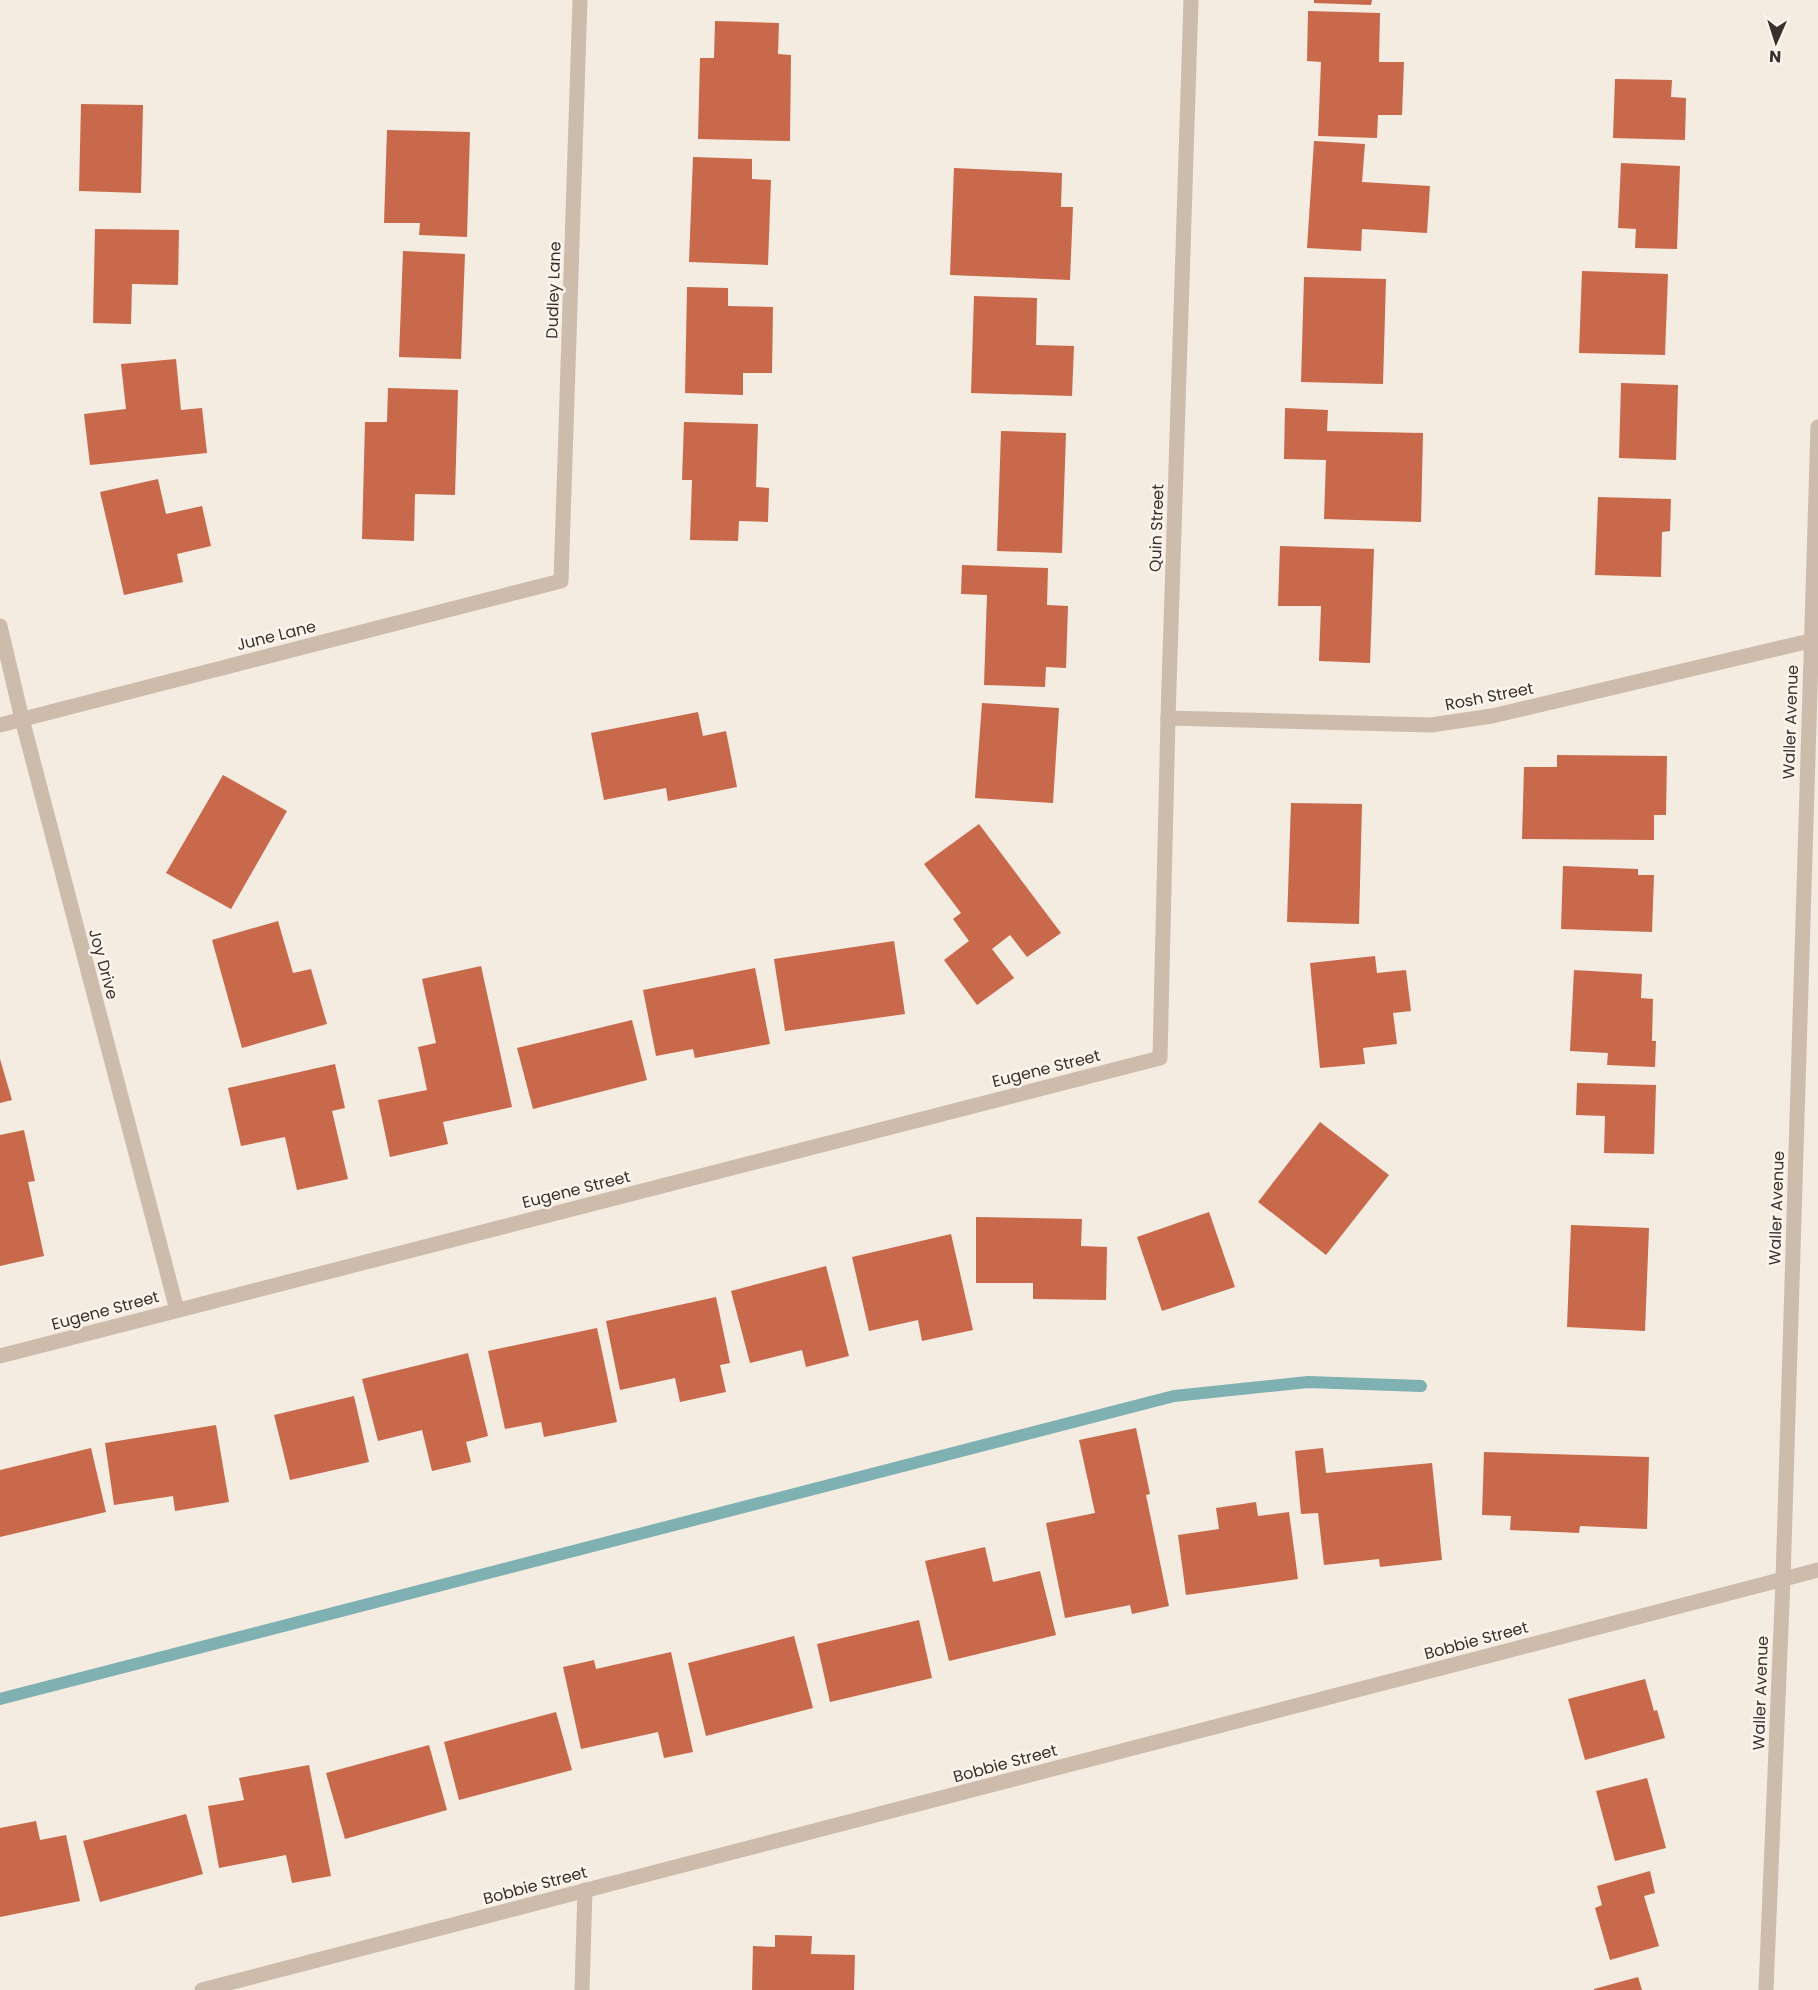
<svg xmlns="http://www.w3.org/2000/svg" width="1818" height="1990" viewBox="0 0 1818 1990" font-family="Poppins,sans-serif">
<rect width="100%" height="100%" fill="#f4ebe1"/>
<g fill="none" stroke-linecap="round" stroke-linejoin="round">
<!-- stream -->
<path stroke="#7fb0b2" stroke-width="12" d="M0 1699 1174 1396 1308 1382 1421 1386"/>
</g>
<!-- building -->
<g fill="#c8694b">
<path d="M1314 0H1372L1371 5 1314 3Z"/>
<path d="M1308 11 1380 13 1379 62H1404L1402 115H1378L1377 138 1318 136 1321 62 1307 61Z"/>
<path d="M715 21 779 23 778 54 791 55 790 141 698 139 700 58H714Z"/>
<path d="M1615 79 1672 80 1671 97 1686 98 1685 140 1613 138Z"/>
<path d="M81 104 143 105 141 193 79 191Z"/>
<path d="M387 130 470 132 467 237 419 235 420 223H384Z"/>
<path d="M1314 141 1365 144 1362 182 1430 186 1427 233 1362 229 1361 251 1307 248Z"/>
<path d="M693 157 752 159V179L771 180 768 265 689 262Z"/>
<path d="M1621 163 1680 166 1677 249 1635 248 1636 229 1618 228Z"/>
<path d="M954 168 1062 173 1061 207H1073L1070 280 950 275Z"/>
<path d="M95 229 179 230 178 285 132 284 131 324 93 323Z"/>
<path d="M403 251 465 254 461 359 399 357Z"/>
<path d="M1582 271 1668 274 1665 355 1579 353Z"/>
<path d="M1304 277 1386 279 1383 384 1301 382Z"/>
<path d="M687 287 728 288V306L773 307 772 373H743V395L685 393Z"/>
<path d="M974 296 1037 298 1036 345 1074 346 1072 396 971 393Z"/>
<path d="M176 359 181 410 202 408 207 453 90 465 84 414 126 409 121 364Z"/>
<path d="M1621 383 1678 385 1676 460 1619 458Z"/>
<path d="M388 388 458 390 455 495 415 494 414 541 362 539 365 422H387Z"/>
<path d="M1285 408 1328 410 1327 431 1423 433 1421 522 1324 519 1326 460 1284 459Z"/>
<path d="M684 422 758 424 756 487 769 488 768 522 739 521 738 541 690 540 692 480H682Z"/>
<path d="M1001 431 1066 433 1062 553 997 551Z"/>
<path d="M158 479 166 514 202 506 211 546 177 554 183 582 124 595 100 492Z"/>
<path d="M1598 497 1671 499 1670 531 1662 532 1661 577 1595 575Z"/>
<path d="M1280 546 1374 549 1370 663 1319 661 1321 606H1278Z"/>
<path d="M962 565 1048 568 1047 605 1068 606 1066 668 1046 667 1045 687 984 685 987 595 961 594Z"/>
<path d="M982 703 1059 708 1053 803 975 798Z"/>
<path d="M698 712 703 736 726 731 737 787 668 801 666 788 604 800 591 733Z"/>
<path d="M1557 755 1667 756 1666 815H1654V840L1522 839 1524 767H1557Z"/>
<path d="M223 775 287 811 231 909 166 873Z"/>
<path d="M1291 803 1362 804 1359 924 1287 922Z"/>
<path d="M979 824 1061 933 1027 957 1010 935 992 949 1014 978 977 1005 944 960 969 941 953 919 961 913 924 864Z"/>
<path d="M1563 866 1638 869V875H1654L1652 932 1561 929Z"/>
<path d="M278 921 293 973 311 969 327 1024 242 1048 212 940Z"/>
<path d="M894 941 905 1014 785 1031 774 959Z"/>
<path d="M1375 956 1377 973 1406 970 1411 1011 1393 1013 1397 1044 1363 1048 1365 1064 1320 1068 1310 963Z"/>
<path d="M481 966 512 1107 443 1122 448 1144 390 1157 378 1100 427 1090 418 1047 436 1043 422 979Z"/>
<path d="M755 968 770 1044 695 1058 693 1049 656 1056 643 990Z"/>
<path d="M1574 970 1642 974 1641 998 1653 999 1652 1041H1656L1655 1067 1607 1065 1608 1053 1570 1051Z"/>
<path d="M632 1020 647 1080 533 1109 517 1048Z"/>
<path d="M0 1059 12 1100 0 1103Z"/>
<path d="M335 1064 345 1108 332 1111 348 1179 297 1190 285 1137 241 1146 228 1088Z"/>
<path d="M1577 1083 1656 1085 1654 1154 1604 1153 1605 1116 1576 1115Z"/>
<path d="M1320 1122 1389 1175 1326 1255 1258 1202Z"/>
<path d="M24 1130 35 1181 28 1182 44 1256 0 1266V1135Z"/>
<path d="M1209 1212 1235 1287 1162 1311 1137 1237Z"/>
<path d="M976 1217 1082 1219 1081 1246 1107 1247 1106 1300 1033 1299V1283H976Z"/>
<path d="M1571 1225 1649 1228 1645 1331 1567 1327Z"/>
<path d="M951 1234 973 1330 922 1341 918 1320 869 1331 852 1257Z"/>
<path d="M826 1266 849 1356 806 1367 802 1350 750 1363 731 1291Z"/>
<path d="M716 1297 730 1363 720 1365 726 1392 680 1402 675 1378 620 1390 606 1321Z"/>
<path d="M597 1328 617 1422 544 1437 541 1422 505 1429 488 1351Z"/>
<path d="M468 1353 488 1436 466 1442 471 1462 432 1471 422 1430 378 1441 362 1379Z"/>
<path d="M354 1396 369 1462 290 1480 274 1415Z"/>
<path d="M216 1425 229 1502 175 1511 173 1496 114 1505 105 1443Z"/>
<path d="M1136 1428 1150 1494 1146 1495 1169 1606 1132 1614 1130 1605 1065 1618 1046 1523 1095 1513 1079 1440Z"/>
<path d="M91 1448 106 1512 0 1537V1470Z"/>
<path d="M1323 1448 1326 1473 1432 1463 1442 1560 1380 1567 1379 1559 1324 1565 1318 1513 1301 1514 1295 1451Z"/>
<path d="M1484 1452 1649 1457 1647 1529 1580 1526 1579 1533 1510 1530 1511 1516 1482 1515Z"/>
<path d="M1256 1502 1258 1516 1289 1512 1298 1579 1186 1595 1178 1535 1219 1529 1216 1508Z"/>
<path d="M985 1547 993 1582 1040 1571 1056 1635 949 1661 925 1561Z"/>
<path d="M919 1620 932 1678 830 1702 817 1644Z"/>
<path d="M794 1636 813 1708 706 1736 688 1663Z"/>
<path d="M671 1652 693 1752 664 1758 658 1732 581 1749 563 1667 594 1660 596 1669Z"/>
<path d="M1645 1679 1654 1711 1657 1710 1665 1738 1585 1760 1568 1699Z"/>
<path d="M556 1712 572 1770 459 1800 444 1742Z"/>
<path d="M429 1745 447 1810 345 1839 326 1773Z"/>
<path d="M309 1765 331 1876 292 1883 286 1855 219 1868 208 1806 244 1800 239 1778Z"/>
<path d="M1647 1778 1666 1848 1615 1861 1596 1791Z"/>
<path d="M186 1814 203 1874 100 1902 83 1841Z"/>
<path d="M36 1821 40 1840 66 1835 80 1901 0 1917V1828Z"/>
<path d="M1650 1871 1655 1893 1644 1896 1659 1946 1610 1960 1595 1908 1602 1905 1597 1886Z"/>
<path d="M775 1935 812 1936 811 1954 855 1955 854 1990H752L753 1946 775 1947Z"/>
<path d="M1638 1977 1642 1990H1594V1989Z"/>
</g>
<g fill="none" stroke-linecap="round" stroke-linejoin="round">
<!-- minor -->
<g stroke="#cdbbac" stroke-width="15">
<path d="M0 626 22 719 177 1310"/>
<path d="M1168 718 1431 725 1492 716 1810 641"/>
<path d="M0 725 561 581 580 0"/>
<path d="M0 1356 1160 1058 1168 718 1191 0"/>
<path d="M202 1990 1818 1570"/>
<path d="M582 1990 585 1890"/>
<path d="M1766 1990 1783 1580 1818 427"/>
</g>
</g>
<g text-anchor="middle" stroke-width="5" stroke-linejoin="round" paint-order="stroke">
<!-- street labels -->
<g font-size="16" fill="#3b302b" stroke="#fbf5ee">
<text transform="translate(553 290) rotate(-88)" y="6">Dudley Lane</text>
<text transform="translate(1156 528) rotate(-88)" y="6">Quin Street</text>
<text transform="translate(276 635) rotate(-14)" y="6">June Lane</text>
<text transform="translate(1489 696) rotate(-11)" y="6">Rosh Street</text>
<text transform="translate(1790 722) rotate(-88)" y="6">Waller Avenue</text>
<text transform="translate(104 964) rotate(75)" y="6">Joy Drive</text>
<text transform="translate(1046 1068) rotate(-14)" y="6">Eugene Street</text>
<text transform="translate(576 1189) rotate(-14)" y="6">Eugene Street</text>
<text transform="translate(1776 1208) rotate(-88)" y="6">Waller Avenue</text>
<text transform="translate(105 1310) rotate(-15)" y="6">Eugene Street</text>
<text transform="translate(1476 1640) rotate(-15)" y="6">Bobbie Street</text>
<text transform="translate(1760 1693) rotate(-88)" y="6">Waller Avenue</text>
<text transform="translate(1005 1763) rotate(-15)" y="6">Bobbie Street</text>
<text transform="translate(535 1885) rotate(-15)" y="6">Bobbie Street</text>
</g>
</g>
<!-- north arrow -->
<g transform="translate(1776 42) rotate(183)" stroke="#fbf5ee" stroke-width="4.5" paint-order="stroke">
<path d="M0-4.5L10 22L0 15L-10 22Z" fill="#3b302b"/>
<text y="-9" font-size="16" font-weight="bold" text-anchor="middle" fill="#3b302b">N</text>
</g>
</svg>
